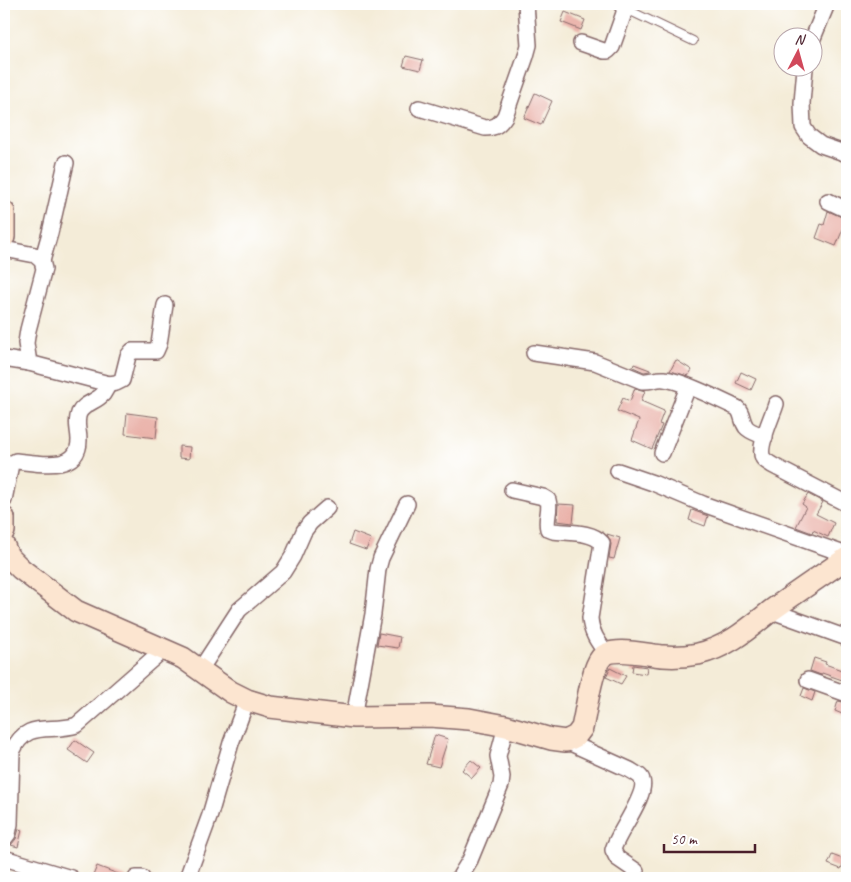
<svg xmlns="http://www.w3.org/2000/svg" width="851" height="882" viewBox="0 0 851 882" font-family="Caveat,sans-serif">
<rect width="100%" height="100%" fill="#fff"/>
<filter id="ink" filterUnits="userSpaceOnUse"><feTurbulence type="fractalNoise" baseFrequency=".02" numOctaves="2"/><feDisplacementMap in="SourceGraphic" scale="10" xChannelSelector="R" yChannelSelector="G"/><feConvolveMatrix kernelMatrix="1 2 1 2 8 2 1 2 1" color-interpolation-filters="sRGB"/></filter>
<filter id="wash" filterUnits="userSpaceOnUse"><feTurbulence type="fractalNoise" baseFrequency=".0096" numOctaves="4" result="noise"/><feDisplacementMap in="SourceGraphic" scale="20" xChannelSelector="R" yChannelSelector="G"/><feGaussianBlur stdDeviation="1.12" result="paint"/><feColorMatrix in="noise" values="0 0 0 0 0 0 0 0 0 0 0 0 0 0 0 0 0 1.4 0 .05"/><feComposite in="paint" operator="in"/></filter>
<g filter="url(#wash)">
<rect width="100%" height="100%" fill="#f4ecd8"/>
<g id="blocks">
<!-- building -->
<g fill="#eab3aa">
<path d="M565 12 585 20 581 30 561 22Z"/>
<path d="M406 56 423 60 420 70 403 66Z"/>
<path d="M535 93 552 101 541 125 524 118Z"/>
<path d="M828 211 847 219 836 246 816 238 821 224 824 225Z"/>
<path d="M676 360 692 370 688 376 670 371Z"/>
<path d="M634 364 650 370V371L644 372 633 367Z"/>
<path d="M741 372 756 379 751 390 736 383Z"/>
<path d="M635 388 645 391 641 401 664 411 659 424 662 425 652 449 632 440 639 420 617 411 623 398 630 401Z"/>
<path d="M127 413 158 417 156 438 125 434Z"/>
<path d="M179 446 190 447 189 459 179 458Z"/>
<path d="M808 494 823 502 816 514 834 523 828 537 813 530 812 533 796 527 806 507 802 504Z"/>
<path d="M558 504 575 505 573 523 557 521Z"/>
<path d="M692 510 708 516 705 526 689 520Z"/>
<path d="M353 532 371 539 366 550 349 544Z"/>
<path d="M607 534 620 538 614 559 609 558 611 544Z"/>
<path d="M379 633 400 637 398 648 377 645Z"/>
<path d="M814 658 826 662 825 664 847 672V684L845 683V681L822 673 821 675 810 671Z"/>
<path d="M633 665 647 667 646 674 632 672Z"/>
<path d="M610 668 626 676 621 684 606 677Z"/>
<path d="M804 688 815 692 812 701 801 696Z"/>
<path d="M838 701 847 703V716L835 711Z"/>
<path d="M435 735 448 739 439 767 426 764Z"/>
<path d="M75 740 94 753 87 763 68 750Z"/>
<path d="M471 760 481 768 472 778 462 770Z"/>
<path d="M19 829 22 830 18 847 11 845 16 839Z"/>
<path d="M832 855 845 860 841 869 828 864Z"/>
<path d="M97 866 126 877V878H92Z"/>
</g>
</g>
</g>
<g filter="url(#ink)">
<use href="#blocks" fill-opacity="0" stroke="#866768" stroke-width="1"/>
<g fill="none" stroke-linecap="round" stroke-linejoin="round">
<defs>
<path id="lane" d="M624 8 693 41"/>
<g id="street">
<path d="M813 38 827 4"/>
<path d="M581 43 604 51H608L612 47 624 13V8L621 4"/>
<path d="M805 68 802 103 803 127 809 136 821 145 847 154"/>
<path d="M419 108 485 128C495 128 499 125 505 116L526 56 529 45 526 4"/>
<path d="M828 201 847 210"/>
<path d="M4 249 35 255 42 261 44 269 28 330 26 343 29 363"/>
<path d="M42 261 50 233 66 163"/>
<path d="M534 353 595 362 642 381C650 382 657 378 664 379 683 381 718 399 737 408 743 413 741 420 746 427 750 432 759 434 765 437"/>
<path d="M4 359 29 363 109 384 116 383 122 380 128 356 132 351H156L159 344 165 305"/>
<path d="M776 404C773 415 757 447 763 458 765 461 769 463 772 465L847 504"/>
<path d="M662 453 688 387"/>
<path d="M618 471 653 483 703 504 847 555"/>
<path d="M512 490 543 497 548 500C551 510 545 519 548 529L553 531C568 533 592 531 602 543L590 618C591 633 598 642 607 654"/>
<path d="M4 500 11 464 16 461C37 463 79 473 79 440 79 430 75 423 79 413 84 403 96 402 103 394 105 391 107 387 109 384"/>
<path d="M772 611 847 638"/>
<path d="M200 670 239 610 283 572 293 556 304 531 310 523 327 508"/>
<path d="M808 680 847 694"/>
<path d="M354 717 373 614 378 569 381 558 407 504"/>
<path d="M566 741 630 770C634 773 641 775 642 780 648 795 616 835 613 850L617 858 636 871V878"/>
<path d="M4 839 8 834 10 824 12 752C27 718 50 734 77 725L164 649"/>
<path d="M4 858 71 878"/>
<path d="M136 878H142"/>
<path d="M187 878 210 815 231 743 247 700"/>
<path d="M459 878 470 860 501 785 502 777 498 756 506 726"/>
</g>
<g id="secondary">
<path d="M4 212V237"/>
<path d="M4 518V531"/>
<path d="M4 546 8 556 21 569 76 611 183 658 231 692 247 700 270 707 354 717 430 716 469 719 506 726 551 739 566 741 576 736 582 728C586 712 591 670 601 658 611 645 648 655 663 656 674 657 687 656 698 654 728 647 748 629 772 610 797 592 822 575 847 558"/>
</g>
</defs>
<!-- lane casing -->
<use href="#lane" stroke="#866768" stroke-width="10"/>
<!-- street casing -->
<use href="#street" stroke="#866768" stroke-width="18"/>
<!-- secondary casing -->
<use href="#secondary" stroke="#866768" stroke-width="24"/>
<!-- lane -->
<use href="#lane" stroke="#fff" stroke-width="8"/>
<!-- street -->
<use href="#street" stroke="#fff" stroke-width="15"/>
<!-- secondary -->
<use href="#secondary" stroke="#fce5d0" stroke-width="21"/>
</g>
</g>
<!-- margin -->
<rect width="851" height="882" fill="none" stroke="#fff" stroke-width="20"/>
<!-- north arrow -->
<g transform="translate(798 52) rotate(6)"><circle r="24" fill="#ffffff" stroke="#b7a5aa"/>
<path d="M0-4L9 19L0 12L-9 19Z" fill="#d1495b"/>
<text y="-8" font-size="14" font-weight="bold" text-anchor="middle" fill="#4a1f2b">N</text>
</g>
<!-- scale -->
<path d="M664 844v8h91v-8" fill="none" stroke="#4a1f2b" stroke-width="2.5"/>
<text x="671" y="844" font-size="15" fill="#4a1f2b" stroke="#ffffff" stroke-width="4" paint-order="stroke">50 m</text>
</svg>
